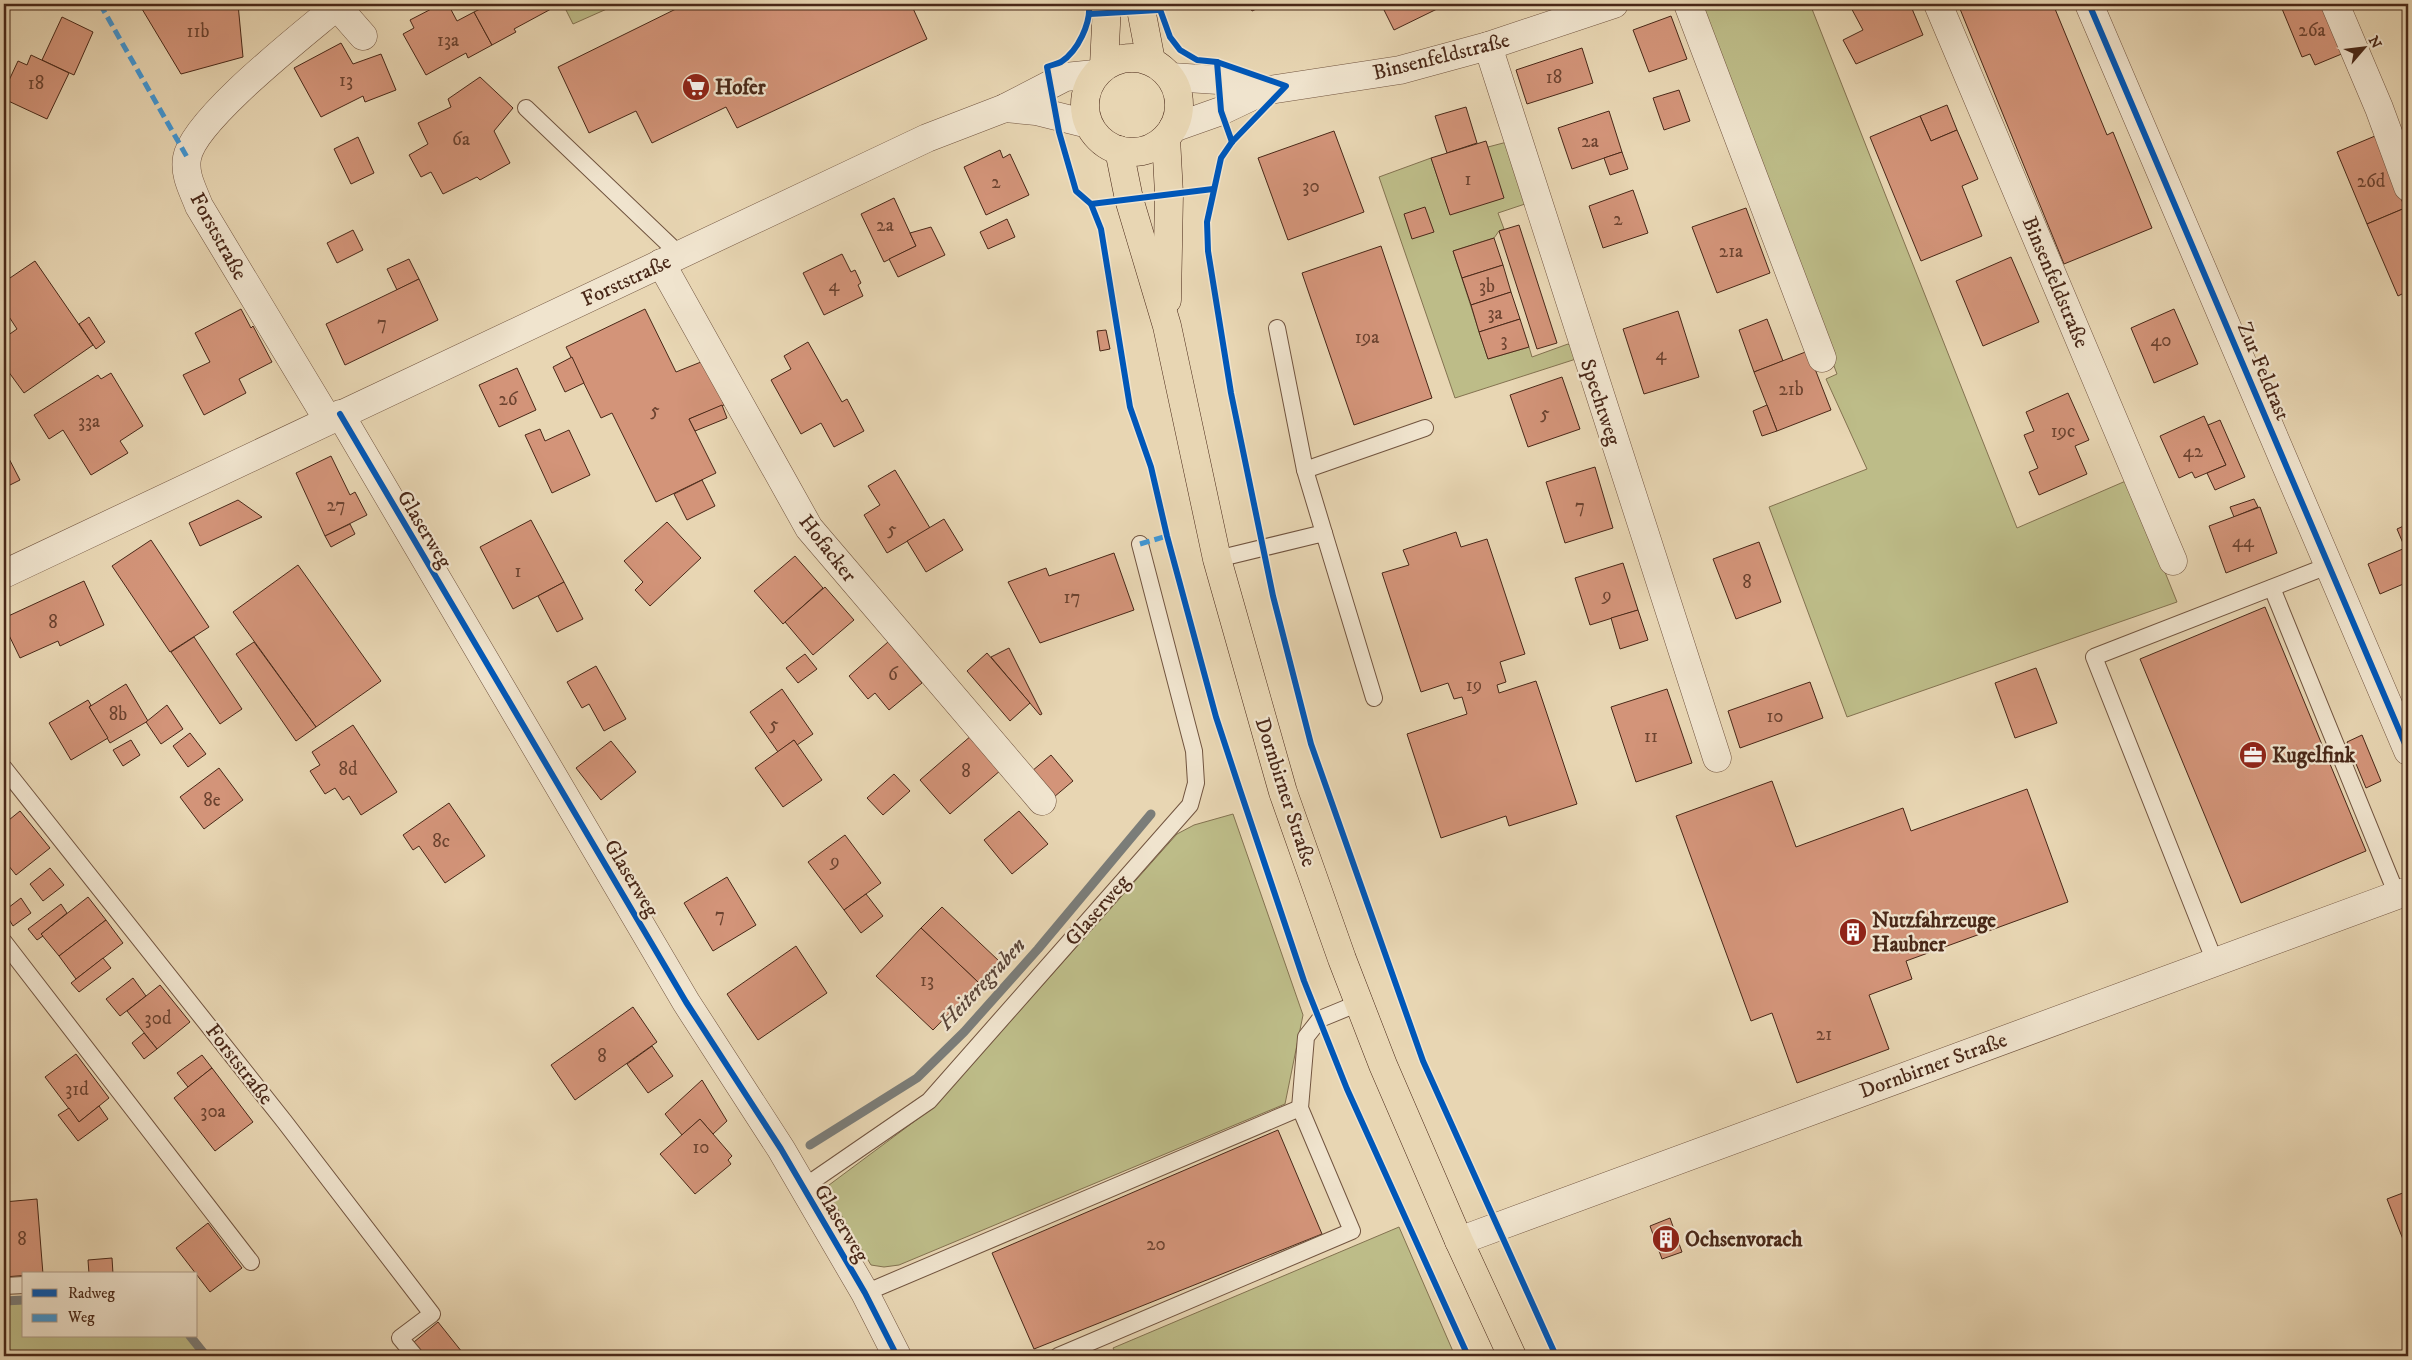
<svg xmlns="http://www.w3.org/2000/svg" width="2412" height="1360" viewBox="0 0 2412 1360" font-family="'IM FELL DW Pica',serif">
<rect width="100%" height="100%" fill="#e8d6b3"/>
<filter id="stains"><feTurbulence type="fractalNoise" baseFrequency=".004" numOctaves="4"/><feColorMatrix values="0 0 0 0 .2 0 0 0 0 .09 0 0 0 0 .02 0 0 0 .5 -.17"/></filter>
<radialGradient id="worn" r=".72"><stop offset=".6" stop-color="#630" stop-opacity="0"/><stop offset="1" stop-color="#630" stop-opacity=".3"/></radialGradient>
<!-- green -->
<g fill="#bdbc88" stroke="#837250">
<path d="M563 4H618L573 24Z"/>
<path d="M1698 4H1810L2017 528 2128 480 2177 602 1847 717 1769 507 1867 469 1826 379 1837 374Z"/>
<path d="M1507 142 1528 203 1498 213 1504 229 1499 231 1494 238 1453 251 1488 359 1529 347 1532 357 1568 344 1573 348 1576 359 1455 398 1379 177 1431 158 1450 214 1488 147Z"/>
<path d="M1233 814 1303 1015 1285 1104 899 1265 884 1267 871 1265 825 1188 935 1106 1177 834 1194 825Z"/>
<path d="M1399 1227 1455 1356H1117L1113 1348Z"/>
<path d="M24 1300V1336H190L206 1356H4V1301Z"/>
</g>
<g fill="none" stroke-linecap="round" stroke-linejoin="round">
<!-- stream -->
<g stroke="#7b7d79" stroke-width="9">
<path d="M810 1145 917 1078 964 1032 1038 949 1151 814"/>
<path d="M4 1301 24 1300"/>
<path d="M190 1336 206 1356"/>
</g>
</g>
<!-- building -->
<g fill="#d39479" stroke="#492818">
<path d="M139 4H238L243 57 181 74Z"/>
<path d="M441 4H448L457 21 474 12 492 45 468 58 466 53 426 75 403 34 414 28 410 20Z"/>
<path d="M490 4H548L551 9 514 29 516 32 492 45 474 12Z"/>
<path d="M686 4H911L927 39 737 128 726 107 652 143 636 111 589 133 558 67Z"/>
<path d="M1248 4H1267L1252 11Z"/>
<path d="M1381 4H1434L1437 9 1394 30Z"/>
<path d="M1849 4H1900L1902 8 1910 4 1923 35 1856 64 1843 40 1863 30Z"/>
<path d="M1958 4H2053L2107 135 2113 132 2152 228 2064 264Z"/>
<path d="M2280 4H2324L2344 53 2315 65 2310 54 2302 57Z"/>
<path d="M1671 16 1687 59 1649 72 1633 30Z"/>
<path d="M62 17 93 32 74 75 42 60Z"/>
<path d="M341 43 353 64 381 54 396 90 365 102 363 96 321 117 294 68Z"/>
<path d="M1582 48 1593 83 1527 104 1516 70Z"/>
<path d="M31 55 69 73 47 119 4 99V91L18 61 27 65Z"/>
<path d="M480 77 513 108 494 131 510 163 480 180 477 177 443 194 431 172 421 177 409 155 428 144 418 123 451 107 448 99Z"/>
<path d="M1679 90 1690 121 1664 130 1653 98Z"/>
<path d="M1947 105 1957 130 1931 141 1920 116Z"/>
<path d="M1466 107 1477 143 1447 153 1435 116Z"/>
<path d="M1609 111 1622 152 1572 169 1558 128Z"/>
<path d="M1920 116 1931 141 1957 130 1978 179 1962 186 1982 236 1921 261 1870 137Z"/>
<path d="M1334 131 1364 212 1288 240 1258 158Z"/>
<path d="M2375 136 2405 208 2367 224 2337 152Z"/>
<path d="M358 137 374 173 351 184 334 149Z"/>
<path d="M1486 141 1504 198 1450 215 1431 158Z"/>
<path d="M1000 150 1003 158 1010 154 1029 195 986 215 964 167Z"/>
<path d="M1622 152 1628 169 1610 175 1604 158Z"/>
<path d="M1633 190 1648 233 1603 248 1589 206Z"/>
<path d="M894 198 916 246 884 262 861 214Z"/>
<path d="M1425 207 1434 232 1412 239 1404 214Z"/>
<path d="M1746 208 1770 273 1717 293 1692 227Z"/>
<path d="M2405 208 2408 216V291L2398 296 2367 224Z"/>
<path d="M1007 219 1015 237 988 249 980 232Z"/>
<path d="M1519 225 1557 343 1537 349 1499 231Z"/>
<path d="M931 227 945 255 898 277 889 259 916 246 910 233Z"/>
<path d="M353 230 363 250 337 263 327 243Z"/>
<path d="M1494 238 1503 265 1462 278 1453 251Z"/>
<path d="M1381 246 1432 398 1354 425 1302 273Z"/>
<path d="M842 254 851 272 855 270 861 283 858 285 863 296 824 315 803 273Z"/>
<path d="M2011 257 2039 322 1983 346 1956 281Z"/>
<path d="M409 259 419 279 397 290 387 269Z"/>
<path d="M35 261 93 345 24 393 8 371 4 374V338L17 329 4 309V282Z"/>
<path d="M1503 265 1511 292 1471 305 1462 278Z"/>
<path d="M419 279 438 320 345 365 326 324Z"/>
<path d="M1511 292 1520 319 1479 332 1471 305Z"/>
<path d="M241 309 251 328 253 326 272 362 239 379 246 393 204 415 183 375 210 362 195 333Z"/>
<path d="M645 309 676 372 706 360 724 405 689 419 716 473 656 502 612 413 601 418 566 347Z"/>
<path d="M2174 309 2198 364 2154 383 2131 328Z"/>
<path d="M1678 311 1699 377 1644 394 1623 329Z"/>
<path d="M89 317 105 342 96 349 79 324Z"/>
<path d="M1520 319 1529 347 1488 359 1479 332Z"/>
<path d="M1767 319 1783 361 1754 372 1739 330Z"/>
<path d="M1106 330 1110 349 1100 351 1097 331Z"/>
<path d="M808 342 842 402 847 399 864 431 834 447 821 423 801 434 771 380 791 369 784 356Z"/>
<path d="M1808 351 1831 410 1777 431 1754 372Z"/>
<path d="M572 357 584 383 565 392 553 367Z"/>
<path d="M517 368 536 410 499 427 479 385Z"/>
<path d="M111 373 143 426 120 441 128 453 91 475 63 430 49 439 34 415 98 375 101 379Z"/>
<path d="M1562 377 1580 429 1528 447 1510 395Z"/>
<path d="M2068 393 2089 440 2075 446 2087 474 2039 495 2029 472 2038 468 2024 435 2034 431 2026 412Z"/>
<path d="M722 405 727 418 695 431 689 419Z"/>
<path d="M1767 405 1777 431 1762 436 1753 411Z"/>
<path d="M2204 416 2226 465 2195 478 2192 472 2179 478 2160 436Z"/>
<path d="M2220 420 2245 477 2215 490 2207 473 2226 465 2208 425Z"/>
<path d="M540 429 545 441 569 430 590 475 552 493 525 435Z"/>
<path d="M4 449 20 480 4 488Z"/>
<path d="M331 456 350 495 355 492 367 515 325 536 296 473Z"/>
<path d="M1595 467 1613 528 1565 543 1546 482Z"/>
<path d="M895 470 930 528 887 553 864 515 880 505 868 486Z"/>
<path d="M702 480 715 506 687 520 674 494Z"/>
<path d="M2254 499 2258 507 2234 517 2230 507Z"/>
<path d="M238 500 262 517 200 546 189 523Z"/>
<path d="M2260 507 2277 553 2226 573 2209 526Z"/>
<path d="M944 519 963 550 926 572 907 541Z"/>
<path d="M531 520 564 582 513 609 480 547Z"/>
<path d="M667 522 701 558 650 606 635 590 643 582 624 561Z"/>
<path d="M350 524 355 534 331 547 325 536Z"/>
<path d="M2408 524V582L2380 594 2368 564 2405 548 2397 529Z"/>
<path d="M1456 532 1461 547 1487 539 1525 654 1500 662 1506 682 1497 685 1499 693 1536 681 1577 804 1509 826 1506 816 1441 838 1407 734 1467 714 1462 697 1454 699 1448 683 1421 692 1382 573 1409 565 1403 550Z"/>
<path d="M151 540 209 627 170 652 112 566Z"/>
<path d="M1759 542 1781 602 1736 619 1713 559Z"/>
<path d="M1114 553 1134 610 1040 643 1008 582 1046 568 1049 576Z"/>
<path d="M795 556 823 588 783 624 754 591Z"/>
<path d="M1623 563 1638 610 1590 625 1575 578Z"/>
<path d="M298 565 381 681 316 727 233 612Z"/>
<path d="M84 581 104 625 60 646 58 641 20 658 4 625V618Z"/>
<path d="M564 582 583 619 557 632 538 596Z"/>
<path d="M825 587 854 620 813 655 785 622Z"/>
<path d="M2265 607 2366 851 2241 903 2140 659Z"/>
<path d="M1638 610 1648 640 1620 649 1611 618Z"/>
<path d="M194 637 242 709 220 724 171 652Z"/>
<path d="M254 642 316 727 296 741 236 654Z"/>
<path d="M888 642 922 683 889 710 875 693 868 699 849 676Z"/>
<path d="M1009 648 1042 714 1040 715 991 657Z"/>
<path d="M987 653 1030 703 1010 721 967 671Z"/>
<path d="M805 654 817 669 798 683 786 668Z"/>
<path d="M596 666 626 719 604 731 589 704 582 708 567 682Z"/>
<path d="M2036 668 2057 723 2015 738 1995 683Z"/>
<path d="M1810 682 1823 718 1740 748 1728 711Z"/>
<path d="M126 684 148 721 110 743 89 707Z"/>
<path d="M782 689 813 734 797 745 794 740 778 752 750 712Z"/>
<path d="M1667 689 1692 763 1636 782 1611 707Z"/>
<path d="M88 700 91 705 89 707 108 738 71 760 49 723Z"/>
<path d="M167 705 183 729 161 744 146 722Z"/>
<path d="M353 725 397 792 361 815 349 796 343 800 335 788 325 794 310 771 320 765 312 752Z"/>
<path d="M190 733 206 754 188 767 173 746Z"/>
<path d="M972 735 1001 770 950 814 920 780Z"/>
<path d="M2362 735 2381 781 2366 788 2347 742Z"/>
<path d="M131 740 140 755 123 766 113 750Z"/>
<path d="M794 740 822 780 783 807 755 768Z"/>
<path d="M611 741 636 772 601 800 576 768Z"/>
<path d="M1051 755 1073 781 1054 797 1032 771Z"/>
<path d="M219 768 243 800 204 829 180 797Z"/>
<path d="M894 774 910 791 883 815 867 798Z"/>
<path d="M1772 781 1796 847 1903 808 1911 831 2027 789 2068 902 1906 961 1912 979 1869 995 1889 1049 1797 1083 1772 1013 1751 1021 1676 816Z"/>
<path d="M449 803 485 856 445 883 419 846 413 850 403 835Z"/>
<path d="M20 811 50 848 16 875 4 860V824Z"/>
<path d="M1019 811 1048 844 1012 874 984 840Z"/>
<path d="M845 835 881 883 844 910 808 862Z"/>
<path d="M50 868 64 885 43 901 30 884Z"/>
<path d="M727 877 756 925 713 951 684 903Z"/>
<path d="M866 894 883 916 861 933 844 910Z"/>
<path d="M88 897 106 920 59 956 41 934Z"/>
<path d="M21 898 31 913 13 926 4 911Z"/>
<path d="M61 904 67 913 41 934 43 936 37 940 28 929Z"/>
<path d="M942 907 999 961 979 983 921 928Z"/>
<path d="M106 920 123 943 76 979 59 956Z"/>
<path d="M921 928 979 983 933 1030 876 976Z"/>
<path d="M796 946 827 993 758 1040 727 994Z"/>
<path d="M103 958 111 968 79 992 71 983Z"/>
<path d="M133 978 146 996 120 1016 106 999Z"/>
<path d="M160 985 190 1022 157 1049 127 1011Z"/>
<path d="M633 1007 657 1042 575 1100 551 1065Z"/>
<path d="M144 1033 157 1049 144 1059 132 1043Z"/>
<path d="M652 1046 673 1076 648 1093 627 1064Z"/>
<path d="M76 1054 109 1098 79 1122 45 1077Z"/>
<path d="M202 1055 212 1068 188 1087 177 1073Z"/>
<path d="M212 1068 253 1122 215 1151 174 1098Z"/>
<path d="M702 1080 727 1121 713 1134 700 1119 682 1135 665 1114Z"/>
<path d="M99 1106 108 1119 78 1141 58 1115 69 1108 79 1122Z"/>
<path d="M700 1119 732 1156 728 1160 731 1164 695 1194 660 1154Z"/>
<path d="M1278 1130 1322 1234 1034 1349 992 1253Z"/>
<path d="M2408 1191V1252L2387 1199Z"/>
<path d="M37 1199 43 1274 4 1277V1202Z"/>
<path d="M1670 1218 1682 1252 1662 1259 1650 1226Z"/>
<path d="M208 1223 242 1268 210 1292 176 1248Z"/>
<path d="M112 1258 113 1274H89L88 1260Z"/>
<path d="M438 1322 462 1352 456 1356H426L414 1342Z"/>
</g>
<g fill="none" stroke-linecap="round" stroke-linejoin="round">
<defs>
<g id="lane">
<path d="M526 108 679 254"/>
<path d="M1277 328 1305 470"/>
<path d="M1324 533 1305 470 1425 428"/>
<path d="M1217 559 1324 533 1374 698"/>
<path d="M2272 588 2397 895"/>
<path d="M4 768 284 1121 432 1314 400 1338 415 1356"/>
<path d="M4 942 251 1262"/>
<path d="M2215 962 2094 657 2330 565"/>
<path d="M803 1190 814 1180 929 1101 1190 805 1196 783 1194 751 1140 544"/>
<path d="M4 1286 24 1285"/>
<path d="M865 1293 1300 1108"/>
<path d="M1058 1356 1352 1231 1300 1108 1306 1037 1320 1019 1359 1003"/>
</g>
<g id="street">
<path d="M335 4 363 36"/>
<path d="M1688 4 1822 358"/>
<path d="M1938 4 2173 561"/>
<path d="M2089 4 2408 751"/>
<path d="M2335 4 2379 108 2408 187"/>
<path d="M1488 46 1717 758"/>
<path d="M1171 77 1218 80 1263 91"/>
<path d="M1005 108 1036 111 1088 124"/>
<path d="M1173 128 1221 111 1263 91 1400 70 1488 46 1614 4"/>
<path d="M661 263 809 528 1042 801"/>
<path d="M340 414 686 1002 781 1149 865 1293 897 1356"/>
<path d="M328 420 199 206C193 190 184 175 187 158 193 120 304 34 337 6"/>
<path d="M4 574 927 138 1005 108 1065 77 1095 74"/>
<path d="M1459 1241 2408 891"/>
</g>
<g id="primary">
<path d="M1140 4 1151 61"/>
<circle cx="1132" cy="105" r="47"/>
<path d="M1104 66 1107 4"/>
<path d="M1166 138 1169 194 1167 300"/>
<path d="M1119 150 1129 199 1167 326 1217 559 1283 792 1342 959 1383 1065 1459 1241 1512 1356"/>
</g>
</defs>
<!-- lane casing -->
<use href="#lane" stroke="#71543f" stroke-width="18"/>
<!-- street casing -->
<use href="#street" stroke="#71543f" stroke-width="29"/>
<!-- primary casing -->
<use href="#primary" stroke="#492818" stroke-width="29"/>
<!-- lane -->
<use href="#lane" stroke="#f0e4ce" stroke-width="16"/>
<!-- street -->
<use href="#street" stroke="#f0e4ce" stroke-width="28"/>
<!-- primary -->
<use href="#primary" stroke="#e8d6b3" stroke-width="28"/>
<!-- quiet -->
<g stroke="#4096d4" stroke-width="5" stroke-dasharray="10 5" stroke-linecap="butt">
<path d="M100 4 187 157"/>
<path d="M1140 544 1167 536"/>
</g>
<defs>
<g id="cycleway">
<path d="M1089 4C1091 23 1078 51 1061 62 1057 64 1051 65 1047 67L1059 132 1076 191 1091 204 1101 229 1130 407 1151 467 1167 536 1216 717 1239 787 1304 981 1347 1089 1468 1356"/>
<path d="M1158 4 1170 37 1180 50 1197 60 1217 62 1286 86 1232 142 1221 158 1207 222 1208 251 1231 393 1273 596 1311 744 1423 1061 1556 1356"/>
<path d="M2089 4 2408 751"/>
<path d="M1090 14 1158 10"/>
<path d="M1217 62 1221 111 1232 142"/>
<path d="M1091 204 1213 189"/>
<path d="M340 414 686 1002 781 1149 865 1293 897 1356"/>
</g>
</defs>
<!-- cycleway casing -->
<use href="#cycleway" stroke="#f0e4ce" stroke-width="9"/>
<!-- cycleway -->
<use href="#cycleway" stroke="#0057b8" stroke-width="6"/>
</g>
<!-- icons -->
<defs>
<symbol id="supermarket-disc" viewBox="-11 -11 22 22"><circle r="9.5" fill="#8f2418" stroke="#f0e4ce"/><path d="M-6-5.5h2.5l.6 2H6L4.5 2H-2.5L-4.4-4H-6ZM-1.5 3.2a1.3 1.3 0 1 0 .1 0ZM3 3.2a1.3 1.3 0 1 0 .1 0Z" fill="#fff"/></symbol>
<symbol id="office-disc" viewBox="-11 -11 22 22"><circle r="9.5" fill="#8f2418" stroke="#f0e4ce"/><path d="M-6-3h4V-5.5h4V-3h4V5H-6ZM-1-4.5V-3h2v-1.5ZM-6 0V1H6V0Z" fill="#fff"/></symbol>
<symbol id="building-disc" viewBox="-11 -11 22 22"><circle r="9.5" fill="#8f2418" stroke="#f0e4ce"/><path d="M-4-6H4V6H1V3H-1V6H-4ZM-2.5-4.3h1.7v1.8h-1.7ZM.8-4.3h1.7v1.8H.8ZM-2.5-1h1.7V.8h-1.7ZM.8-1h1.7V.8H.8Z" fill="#fff"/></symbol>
</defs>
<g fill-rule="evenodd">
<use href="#supermarket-disc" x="680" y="71" width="32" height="32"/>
<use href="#office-disc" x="2237" y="739" width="32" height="32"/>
<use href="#building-disc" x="1837" y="916" width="32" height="32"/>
<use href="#building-disc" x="1650" y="1223" width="32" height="32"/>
</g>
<g text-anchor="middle" stroke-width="4.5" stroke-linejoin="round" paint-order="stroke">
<!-- number labels -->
<g font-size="19" fill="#6c4330">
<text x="2312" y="36">26a</text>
<text x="198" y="37">11b</text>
<text x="448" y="46">13a</text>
<text x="1554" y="83">18</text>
<text x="346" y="86">13</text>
<text x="36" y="89">18</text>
<text x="461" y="145">6a</text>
<text x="1590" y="147">2a</text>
<text x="1468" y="185">1</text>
<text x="2371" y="187">26d</text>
<text x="996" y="188">2</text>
<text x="1311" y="192">30</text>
<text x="1618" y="225">2</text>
<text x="885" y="231">2a</text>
<text x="1731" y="257">21a</text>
<text x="834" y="291">4</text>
<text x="1487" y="292">3b</text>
<text x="1495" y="319">3a</text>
<text x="382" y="329">7</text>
<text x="1367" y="343">19a</text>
<text x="1504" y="346">3</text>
<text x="2161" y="346">40</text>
<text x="1661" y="360">4</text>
<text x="1791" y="395">21b</text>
<text x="508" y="405">26</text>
<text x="655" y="416">5</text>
<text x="1545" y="419">5</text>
<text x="89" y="427">33a</text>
<text x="2063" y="437">19c</text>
<text x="2193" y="457">42</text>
<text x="336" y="511">27</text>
<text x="1580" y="512">7</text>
<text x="892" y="535">5</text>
<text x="2243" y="547">44</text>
<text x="518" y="577">1</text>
<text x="1747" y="588">8</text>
<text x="1607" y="601">9</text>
<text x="1072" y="603">17</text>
<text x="53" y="628">8</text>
<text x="893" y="680">6</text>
<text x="1474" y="691">19</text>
<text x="118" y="720">8b</text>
<text x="1775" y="722">10</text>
<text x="774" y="730">5</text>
<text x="1651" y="742">11</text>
<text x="348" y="775">8d</text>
<text x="966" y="777">8</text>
<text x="212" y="806">8e</text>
<text x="441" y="847">8c</text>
<text x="835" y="867">9</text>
<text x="720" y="921">7</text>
<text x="927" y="986">13</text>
<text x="158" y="1024">30d</text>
<text x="1824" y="1040">21</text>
<text x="602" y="1062">8</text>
<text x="77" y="1095">31d</text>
<text x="213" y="1117">30a</text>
<text x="701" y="1153">10</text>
<text x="22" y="1245">8</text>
<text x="1156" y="1250">20</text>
</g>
<!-- street labels -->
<g font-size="21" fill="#492818" stroke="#f0e4ce">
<text transform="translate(1441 56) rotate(-14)" y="7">Binsenfeldstraße</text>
<text transform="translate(219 236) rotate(61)" y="7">Forststraße</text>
<text transform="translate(626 280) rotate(-25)" y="7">Forststraße</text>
<text transform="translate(2056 282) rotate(67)" y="7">Binsenfeldstraße</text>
<text transform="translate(2264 371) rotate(67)" y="7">Zur Feldrast</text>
<text transform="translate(1601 402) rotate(72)" y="7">Spechtweg</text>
<text transform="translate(425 529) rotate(59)" y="7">Glaserweg</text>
<text transform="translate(828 548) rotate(52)" y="7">Hofacker</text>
<text transform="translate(1286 792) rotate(72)" y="7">Dornbirner Straße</text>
<text transform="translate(632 878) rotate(59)" y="7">Glaserweg</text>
<text transform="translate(1097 910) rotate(-49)" y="7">Glaserweg</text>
<text transform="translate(240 1064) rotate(52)" y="7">Forststraße</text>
<text transform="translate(1933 1065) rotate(-20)" y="7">Dornbirner Straße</text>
<text transform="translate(842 1223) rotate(59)" y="7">Glaserweg</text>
</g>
<!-- poi labels -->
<g font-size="21" font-weight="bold" fill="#492818" stroke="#f0e4ce" text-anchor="start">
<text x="715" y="94">Hofer</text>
<text x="2272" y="762">Kugelfink</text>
<text x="1872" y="927">Nutzfahrzeuge<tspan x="1872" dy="24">Haubner</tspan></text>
<text x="1685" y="1246">Ochsenvorach</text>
</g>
<!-- water labels -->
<g font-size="22" font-style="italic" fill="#5a4438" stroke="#f0e4ce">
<text transform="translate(981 983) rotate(-47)" y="8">Heiteregraben</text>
</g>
</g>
<!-- margin -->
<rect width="2412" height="1360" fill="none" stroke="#e8d6b3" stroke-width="20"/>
<rect x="5" y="5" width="2402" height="1350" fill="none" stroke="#492818" stroke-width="2.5"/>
<rect x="10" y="10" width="2392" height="1340" fill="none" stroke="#492818"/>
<!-- legend -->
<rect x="22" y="1272" width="175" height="65" fill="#f0e4ce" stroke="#ad9985"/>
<rect x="32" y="1289" width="25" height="8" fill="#0057b8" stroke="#ad9985"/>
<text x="68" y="1298" font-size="15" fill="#492818">Radweg</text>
<rect x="32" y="1314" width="25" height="8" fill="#4096d4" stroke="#ad9985"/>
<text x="68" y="1322" font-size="15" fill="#492818">Weg</text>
<!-- north arrow -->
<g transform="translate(2364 48) rotate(62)" stroke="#f0e4ce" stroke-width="4" paint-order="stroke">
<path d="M0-4L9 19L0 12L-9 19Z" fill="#492818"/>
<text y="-8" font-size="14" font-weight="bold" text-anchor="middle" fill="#492818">N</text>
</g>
<rect width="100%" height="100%" filter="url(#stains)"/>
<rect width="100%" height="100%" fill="url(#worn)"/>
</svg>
